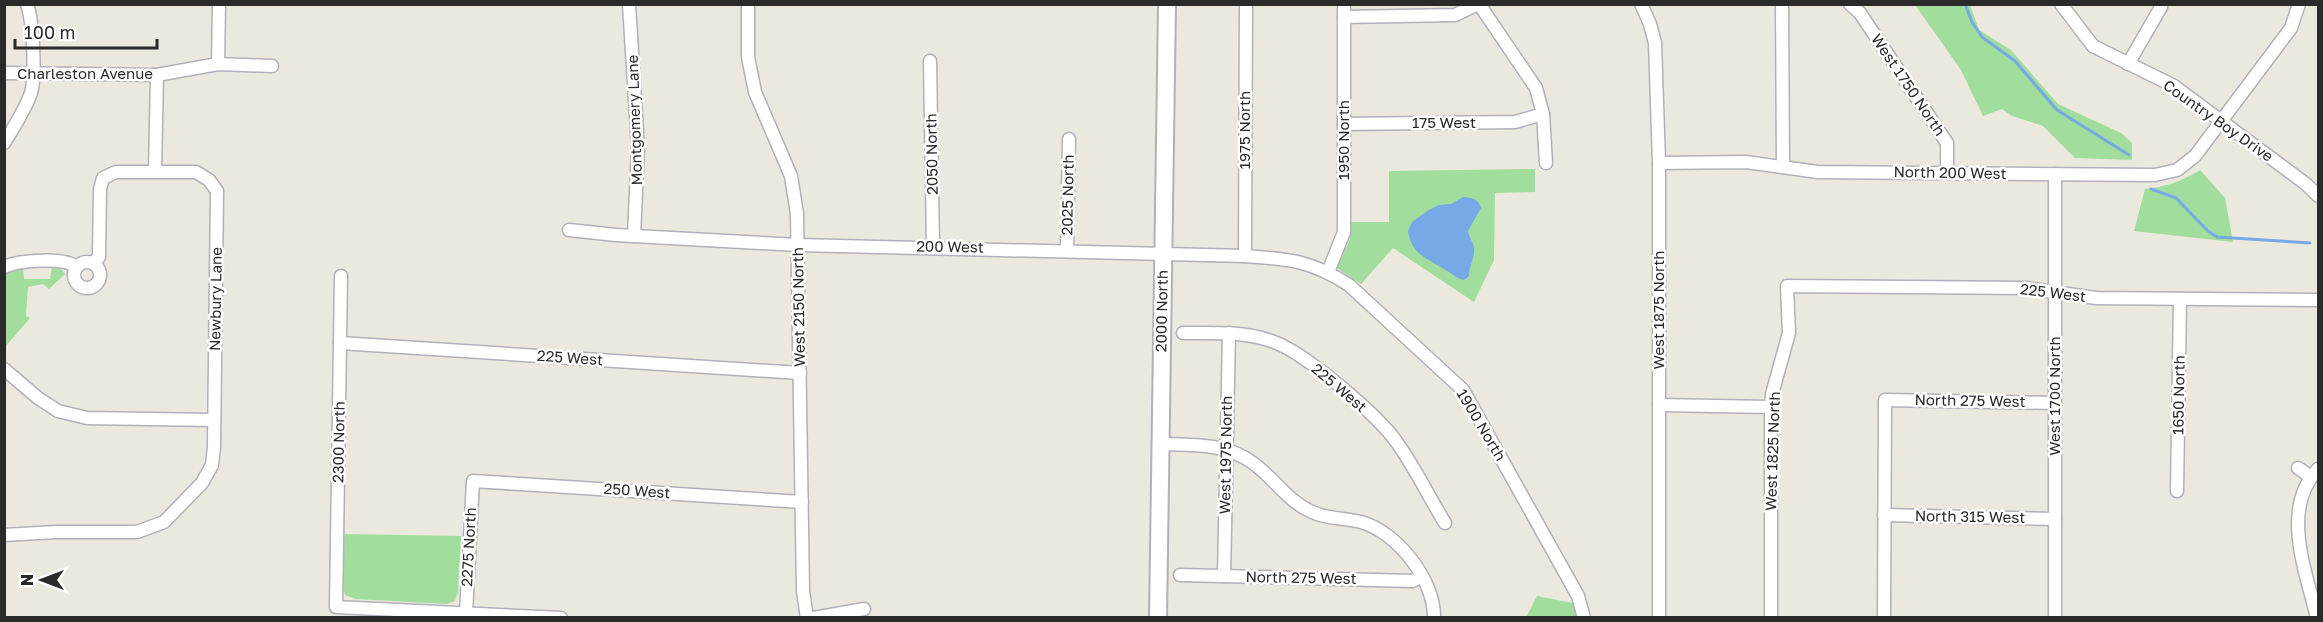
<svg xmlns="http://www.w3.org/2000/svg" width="2323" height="622" viewBox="0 0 2323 622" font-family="'Golos Text',sans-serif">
<rect width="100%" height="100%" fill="#ebe9dd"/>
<!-- green -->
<g fill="#a1de9d">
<path d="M1915 5H1970L1979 30 2011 50 2058 104 2121 133 2132 143V160L2075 158 2043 126 2012 116 2002 109 1983 116 1961 70Z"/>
<path d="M1535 169V192L1495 193 1494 260 1474 302 1393 248 1361 284 1337 268 1350 239V222H1389V171Z"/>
<path d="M2200 170 2225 198 2233 242 2134 231 2145 189C2166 187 2182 181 2200 170Z"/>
<path d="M23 267 24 279H50L52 268 61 269 65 274 49 289 43 284 28 287 26 316 30 318 5 347V273Z"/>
<path d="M342 534 461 536 458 592 455 601 447 604 355 599 345 595 341 584Z"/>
<path d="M1537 596 1573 603 1578 617 1526 618Z"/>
</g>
<!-- water -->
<path fill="#77a9e6" d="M1463 197C1472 198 1478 198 1481 208L1468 231C1469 238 1475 244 1474 251 1474 260 1469 266 1469 276L1464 280C1457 279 1453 274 1447 271 1429 259 1411 255 1408 231L1412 222 1427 211 1439 205 1451 204Z"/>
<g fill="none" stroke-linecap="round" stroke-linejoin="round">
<!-- stream -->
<g stroke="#77a9e6" stroke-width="3">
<path d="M1965 4 1972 22 1982 37 2015 61 2057 110 2129 155"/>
<path d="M2151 189 2176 198 2208 231 2217 237 2310 243"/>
</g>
<defs>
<g id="street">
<path d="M629 4 638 148 634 236"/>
<path d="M748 4V57L755 92 791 176 797 214 803 591 807 618"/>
<path d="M1479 4 1536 88 1543 114 1546 163"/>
<path d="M1641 4 1650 24 1655 43 1659 163V618"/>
<path d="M1782 4 1783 167"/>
<path d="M1850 4 1860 13 1947 143V173"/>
<path d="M2061 4 2093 46 2174 86 2306 184 2318 196"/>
<path d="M1344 17 1455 15 1478 4"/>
<path d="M930 61 933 247"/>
<path d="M218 64 219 4"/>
<path d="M2128 64 2161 7"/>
<path d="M4 73 157 75 218 64 272 66"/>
<path d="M1344 124 1515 122 1543 114"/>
<path d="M4 143C14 127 25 110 31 93 36 76 33 21 27 4"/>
<path d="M1659 163 1746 162 1818 172 2155 175 2177 170 2195 156 2291 28 2299 4"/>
<path d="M155 171 157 75"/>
<path d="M2055 174V618"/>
<path d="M569 230 616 235 798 245 1245 256C1289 259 1310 260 1349 285L1463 390 1578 596 1584 618"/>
<path d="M1067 251 1069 139"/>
<path d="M1245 256 1246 4"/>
<circle cx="87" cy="275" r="13"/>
<path d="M4 267C19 260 64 257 77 267"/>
<path d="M1328 272 1344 232V4"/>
<path d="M341 276 336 607 561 618"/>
<path d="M1183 333C1213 333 1245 331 1274 342 1305 353 1379 416 1398 444 1415 468 1429 497 1445 523"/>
<path d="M340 343 800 373"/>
<path d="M4 369 38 398 58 411 87 418 214 420"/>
<path d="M1659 405 1771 407"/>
<path d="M1161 444C1193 445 1226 443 1253 463 1274 478 1287 501 1312 512 1327 519 1345 518 1361 522 1397 532 1435 580 1434 618"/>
<path d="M2298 468 2311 477"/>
<path d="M2177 491 2180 299"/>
<path d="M1884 515 2055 519"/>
<path d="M4 535 56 532H137L164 522 202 483 212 465 214 447 217 191 209 180 196 172H116L103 178 100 189 99 257 93 263"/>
<path d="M1180 575 1413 581 1421 576"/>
<path d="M1224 576 1229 333"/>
<path d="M466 613 473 481 802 502"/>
<path d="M814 618 864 609"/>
<path d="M1771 618V407L1772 394 1789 333 1787 286 2026 288 2096 298 2318 300"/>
<path d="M1884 618 1885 400 2055 403"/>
<path d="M2317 618C2306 571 2280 509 2318 469"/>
</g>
<path id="secondary" d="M1158 618 1167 4"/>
</defs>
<!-- street casing -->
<use href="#street" stroke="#b1b0bc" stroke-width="15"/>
<!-- secondary casing -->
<use href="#secondary" stroke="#b1b0bc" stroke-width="20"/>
<!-- street -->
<use href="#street" stroke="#fff" stroke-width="12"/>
<!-- secondary -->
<use href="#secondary" stroke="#fff" stroke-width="16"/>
</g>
<g text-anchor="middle" stroke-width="5" stroke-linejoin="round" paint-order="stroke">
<!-- street labels -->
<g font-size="15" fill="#2a2a2a" stroke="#fff">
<text x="85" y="79">Charleston Avenue</text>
<text transform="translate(1908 85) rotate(56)" y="5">West 1750 North</text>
<text transform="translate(635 120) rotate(-92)" y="5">Montgomery Lane</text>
<text transform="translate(2218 121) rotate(35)" y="5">Country Boy Drive</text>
<text x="1444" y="128">175 West</text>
<text transform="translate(1245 130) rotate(-90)" y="5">1975 North</text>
<text transform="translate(1344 140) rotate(-90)" y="5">1950 North</text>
<text transform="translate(932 154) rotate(-91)" y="5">2050 North</text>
<text transform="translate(1950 173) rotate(1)" y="5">North 200 West</text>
<text transform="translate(1068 195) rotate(-89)" y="5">2025 North</text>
<text transform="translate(950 247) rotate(1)" y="5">200 West</text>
<text transform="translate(2053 293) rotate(7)" y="5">225 West</text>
<text transform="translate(216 299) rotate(-89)" y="5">Newbury Lane</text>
<text transform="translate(799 307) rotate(-91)" y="5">West 2150 North</text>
<text transform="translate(1659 310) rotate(-90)" y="5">West 1875 North</text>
<text transform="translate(1162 311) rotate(-89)" y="5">2000 North</text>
<text transform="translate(570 358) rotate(4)" y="5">225 West</text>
<text transform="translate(1339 388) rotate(40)" y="5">225 West</text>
<text transform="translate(2179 395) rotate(-89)" y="5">1650 North</text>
<text transform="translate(2055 396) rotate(-90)" y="5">West 1700 North</text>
<text transform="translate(1970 401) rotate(1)" y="5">North 275 West</text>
<text transform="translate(1481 425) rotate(59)" y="5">1900 North</text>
<text transform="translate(339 442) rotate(-89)" y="5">2300 North</text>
<text transform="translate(1773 451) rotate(-88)" y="5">West 1825 North</text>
<text transform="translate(1226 455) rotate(-89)" y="5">West 1975 North</text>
<text transform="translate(637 491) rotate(4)" y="5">250 West</text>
<text transform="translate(1970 517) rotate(1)" y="5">North 315 West</text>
<text transform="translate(469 547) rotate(-87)" y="5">2275 North</text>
<text transform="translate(1301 578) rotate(1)" y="5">North 275 West</text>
</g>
</g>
<!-- border -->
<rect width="2323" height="622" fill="none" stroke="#2a2a2a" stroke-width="12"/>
<!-- north arrow -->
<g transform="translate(42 580) rotate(270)" stroke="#ffffff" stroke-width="4.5" paint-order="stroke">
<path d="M0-4.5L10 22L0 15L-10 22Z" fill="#2a2a2a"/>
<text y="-9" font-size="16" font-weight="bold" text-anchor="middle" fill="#2a2a2a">N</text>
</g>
<!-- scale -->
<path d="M15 39v9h142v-9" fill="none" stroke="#2a2a2a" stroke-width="3"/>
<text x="24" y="39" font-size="18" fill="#2a2a2a" stroke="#ffffff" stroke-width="4.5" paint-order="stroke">100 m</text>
</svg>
